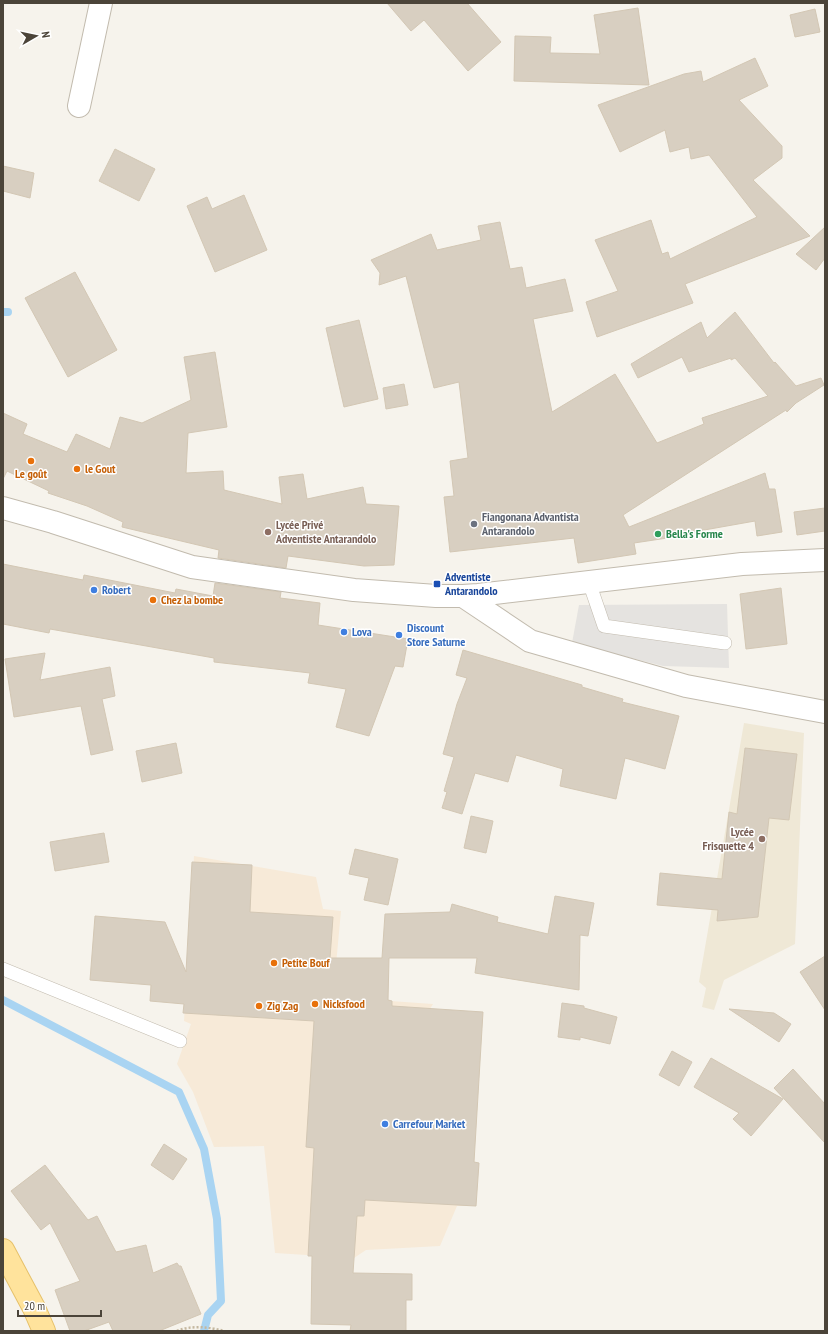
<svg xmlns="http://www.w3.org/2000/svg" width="828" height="1334" viewBox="0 0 828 1334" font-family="'PT Sans Narrow',sans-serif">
<rect width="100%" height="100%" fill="#f6f3ec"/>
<!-- commercial -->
<path fill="#f7ead8" d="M194 856 316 877 323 909 341 911 333 997 433 1004 430 1009 483 1012 474 1162 479 1163 476 1206H457L440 1246 366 1250 354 1258 275 1253 264 1146 214 1147 193 1092 177 1064 191 1024 184 1021Z"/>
<!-- education -->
<path fill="#efe8d6" d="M744 723 804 733 795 944 724 980 714 1010 702 1007 706 988 699 982Z"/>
<!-- parking -->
<path fill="#e5e3e0" d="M727 604 729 668 663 666 572 643 579 605Z"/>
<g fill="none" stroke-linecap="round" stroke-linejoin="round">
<!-- stream -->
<g stroke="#a9d4f2" stroke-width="8">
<path d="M3 312H8"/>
<path d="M3 1000 179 1092 204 1149 217 1219 221 1301 208 1315 204 1331"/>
</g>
</g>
<!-- building -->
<g fill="#d8cfc1" stroke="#d3c7b4">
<path d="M387 3H467L501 42 468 71 424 20 411 31Z"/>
<path d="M638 8 649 85 514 81 515 36 551 37 550 53 600 54 594 15Z"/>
<path d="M815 9 820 32 795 37 790 15Z"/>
<path d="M755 58 768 86 739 100 782 146V158L753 180 810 236 685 284 693 303 597 337 586 302 618 291 595 240 651 220 662 254 668 252 670 259 757 217 709 155 691 159 689 147 670 152 665 130 620 152 598 105 684 74 701 71 703 82Z"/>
<path d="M115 149 155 169 139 201 99 181Z"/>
<path d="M3 166 34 173 30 198 3 191Z"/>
<path d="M244 195 267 250 215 272 187 206 207 197 212 209Z"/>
<path d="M500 222 510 269 522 267 526 288 565 279 573 311 533 319 552 412 615 374 657 443 704 424 702 418 768 396 735 358 731 360V358L689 372 682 357 638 378 631 364 701 322 707 338 735 312 774 363 775 362 796 386 821 378 824 385 796 403 787 412 786 410 623 515 629 527 765 473 769 489H775L782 532 757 536 755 521 693 532 694 534 634 543 636 554 578 563 574 538 450 552 444 497 454 496 450 461 468 458 459 382 434 388 406 276 379 285 380 273 371 260 431 234 437 250 481 240 478 226Z"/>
<path d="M825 227V258L816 270 796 254Z"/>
<path d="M75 272 117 350 68 377 25 298Z"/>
<path d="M359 320 378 399 344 407 326 328Z"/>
<path d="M215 352 227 427 188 433 186 473 223 471 224 490 282 504 279 477 303 474 307 499 363 487 366 504 399 506 394 565 364 566 288 556 286 568 218 558 219 550 122 527 123 522 87 506 48 493 49 491 7 471 3 479V413L27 424 23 434 67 452 76 434 110 449 120 417 142 423 191 400 184 357Z"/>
<path d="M404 384 408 405 386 409 383 388Z"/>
<path d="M825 508V531L797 535 794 512Z"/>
<path d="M3 564 83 580 84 575 175 593 176 589 213 596 215 583 281 592 280 598 320 603 318 625 408 639 403 667 395 666 369 736 336 727 346 689 308 683 310 673 214 662V658L50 629 49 633 3 624Z"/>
<path d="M781 588 787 644 746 649 740 594Z"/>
<path d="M463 650 582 685V687L623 699 622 702 679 716 665 769 625 758 616 799 560 786 563 769 516 755 508 782 475 773 462 814 442 808 447 792 444 791 454 757 443 754 457 704 467 678 456 675Z"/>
<path d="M45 653 40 680 110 667 115 696 102 699 113 750 91 755 81 706 14 717 5 659Z"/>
<path d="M176 743 182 773 142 782 136 751Z"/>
<path d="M745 748 797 754 789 820 769 818 758 917 717 921 718 910 657 905 660 873 722 879 729 812 737 814Z"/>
<path d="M471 816 493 821 486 853 464 848Z"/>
<path d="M104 833 109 862 55 871 50 842Z"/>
<path d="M355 849 398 859 388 905 364 900 369 878 349 874Z"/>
<path d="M192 862 252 865 250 912 333 917 330 958H382L385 914 450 912 452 904 498 917 497 922 548 934 555 896 594 903 588 936 580 935 579 990 475 973 477 958H389L388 1000 392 1001V1006L483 1012 474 1162 479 1163 476 1206 365 1200 364 1216H357L353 1273 412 1274V1300H406V1331H350L351 1325 311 1324 312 1256H308L314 1148 306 1147 314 1021 183 1013 184 1004 150 1001 151 985 90 980 95 916 165 922 186 972Z"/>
<path d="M825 956V1010L800 972Z"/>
<path d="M562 1003 584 1006V1008L617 1017 610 1044 580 1037V1040L558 1037Z"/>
<path d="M729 1009 774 1013 791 1024 779 1042Z"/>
<path d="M672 1051 692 1062 679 1086 659 1075Z"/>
<path d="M711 1058 783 1099 751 1136 733 1119 739 1113 694 1087Z"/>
<path d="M793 1069 825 1104V1143L774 1088Z"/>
<path d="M164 1144 187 1159 173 1180 151 1165Z"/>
<path d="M45 1165 88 1220 97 1216 116 1252 146 1245 153 1273 177 1263 179 1266H181L201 1314 159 1331H113L109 1322 84 1331H70L55 1290 80 1281 50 1223 41 1230 11 1191Z"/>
</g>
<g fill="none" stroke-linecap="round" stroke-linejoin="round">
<defs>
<g id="service">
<path d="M589 582 604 626 725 643"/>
<path d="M3 969 180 1041"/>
</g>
<path id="minor" d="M79 106 101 3"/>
<g id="tertiary">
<path d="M3 508 53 522 192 567 354 590 436 596H463L478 595 742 564 825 560"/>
<path d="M463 596 530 641 686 686 825 712"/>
</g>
<path id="primary" d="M3 1250 34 1308 44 1331"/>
</defs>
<!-- service casing -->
<use href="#service" stroke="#c2bbae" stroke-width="14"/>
<!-- minor casing -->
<use href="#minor" stroke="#c2bbae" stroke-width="24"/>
<!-- tertiary casing -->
<use href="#tertiary" stroke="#c2bbae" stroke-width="24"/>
<!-- primary casing -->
<use href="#primary" stroke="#e6c16a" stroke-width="24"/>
<!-- path -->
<path stroke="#c4b79f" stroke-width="2.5" stroke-dasharray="2 2" stroke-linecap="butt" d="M177 1331C191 1325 210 1327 224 1331"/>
<!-- service -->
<use href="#service" stroke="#fff" stroke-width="13"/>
<!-- minor -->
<use href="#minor" stroke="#fff" stroke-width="22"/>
<!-- tertiary -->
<use href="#tertiary" stroke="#fff" stroke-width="22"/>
<!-- primary -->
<use href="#primary" stroke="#ffe39c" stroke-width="22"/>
</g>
<!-- markers -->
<g fill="#e8710a" stroke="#fff" stroke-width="1.5">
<circle cx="31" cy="461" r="4"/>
<circle cx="77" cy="469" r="4"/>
<circle cx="153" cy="600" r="4"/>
<circle cx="274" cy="963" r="4"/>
<circle cx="315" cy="1004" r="4"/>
<circle cx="259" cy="1006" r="4"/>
</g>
<circle fill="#6b7280" stroke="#fff" stroke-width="1.5" cx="474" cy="524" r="4"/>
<g fill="#8d6e63" stroke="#fff" stroke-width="1.5">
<circle cx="268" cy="532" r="4"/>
<circle cx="762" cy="839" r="4"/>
</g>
<circle fill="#2e9e5b" stroke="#fff" stroke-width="1.5" cx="658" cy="534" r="4"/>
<rect fill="#1a4fb4" stroke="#fff" stroke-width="1.5" x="433" y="580" width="8" height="8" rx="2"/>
<g fill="#3f7fe0" stroke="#fff" stroke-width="1.5">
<circle cx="94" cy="590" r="4"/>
<circle cx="344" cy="632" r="4"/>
<circle cx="399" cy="635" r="4"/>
<circle cx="385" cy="1124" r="4"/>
</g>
<g text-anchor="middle" stroke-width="3" stroke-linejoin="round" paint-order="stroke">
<!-- food labels -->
<g font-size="12" font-weight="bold" fill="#c56008" stroke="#fff" text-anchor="start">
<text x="85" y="473">le Gout</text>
<text x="31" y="478" text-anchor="middle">Le goût</text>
<text x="161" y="604">Chez la bombe</text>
<text x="282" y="967">Petite Bouf</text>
<text x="323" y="1008">Nicksfood</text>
<text x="267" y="1010">Zig Zag</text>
</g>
<!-- worship labels -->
<g font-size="12" font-weight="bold" fill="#5b616d" stroke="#fff" text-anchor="start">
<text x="482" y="521">Fiangonana Advantista<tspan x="482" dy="14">Antarandolo</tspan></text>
</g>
<!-- education labels -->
<g font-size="12" font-weight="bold" fill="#785e54" stroke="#fff" text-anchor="start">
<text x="276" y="529">Lycée Privé<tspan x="276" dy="14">Adventiste Antarandolo</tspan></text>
<text x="754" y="836" text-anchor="end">Lycée<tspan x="754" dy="14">Frisquette 4</tspan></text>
</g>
<!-- leisure labels -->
<g font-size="12" font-weight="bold" fill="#27864d" stroke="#fff" text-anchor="start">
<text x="666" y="538">Bella's Forme</text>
</g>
<!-- transit labels -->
<g font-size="12" font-weight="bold" fill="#164399" stroke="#fff" text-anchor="start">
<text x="445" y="581">Adventiste<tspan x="445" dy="14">Antarandolo</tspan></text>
</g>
<!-- shop labels -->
<g font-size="12" font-weight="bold" fill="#366cbe" stroke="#fff" text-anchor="start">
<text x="102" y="594">Robert</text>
<text x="407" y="632">Discount<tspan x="407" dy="14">Store Saturne</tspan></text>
<text x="352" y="636">Lova</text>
<text x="393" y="1128">Carrefour Market</text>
</g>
</g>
<!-- border -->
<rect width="828" height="1334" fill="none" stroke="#4b4439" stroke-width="8"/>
<!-- north arrow -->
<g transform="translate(36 36) rotate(81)" stroke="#ffffff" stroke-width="3" paint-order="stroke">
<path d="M0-3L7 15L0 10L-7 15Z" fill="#4b4439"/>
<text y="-6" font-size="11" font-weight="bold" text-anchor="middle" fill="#4b4439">N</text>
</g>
<!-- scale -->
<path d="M18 1310v6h83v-6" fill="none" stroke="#4b4439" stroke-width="2"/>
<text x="24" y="1310" font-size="12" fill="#4b4439" stroke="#ffffff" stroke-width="3" paint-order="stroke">20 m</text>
</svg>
